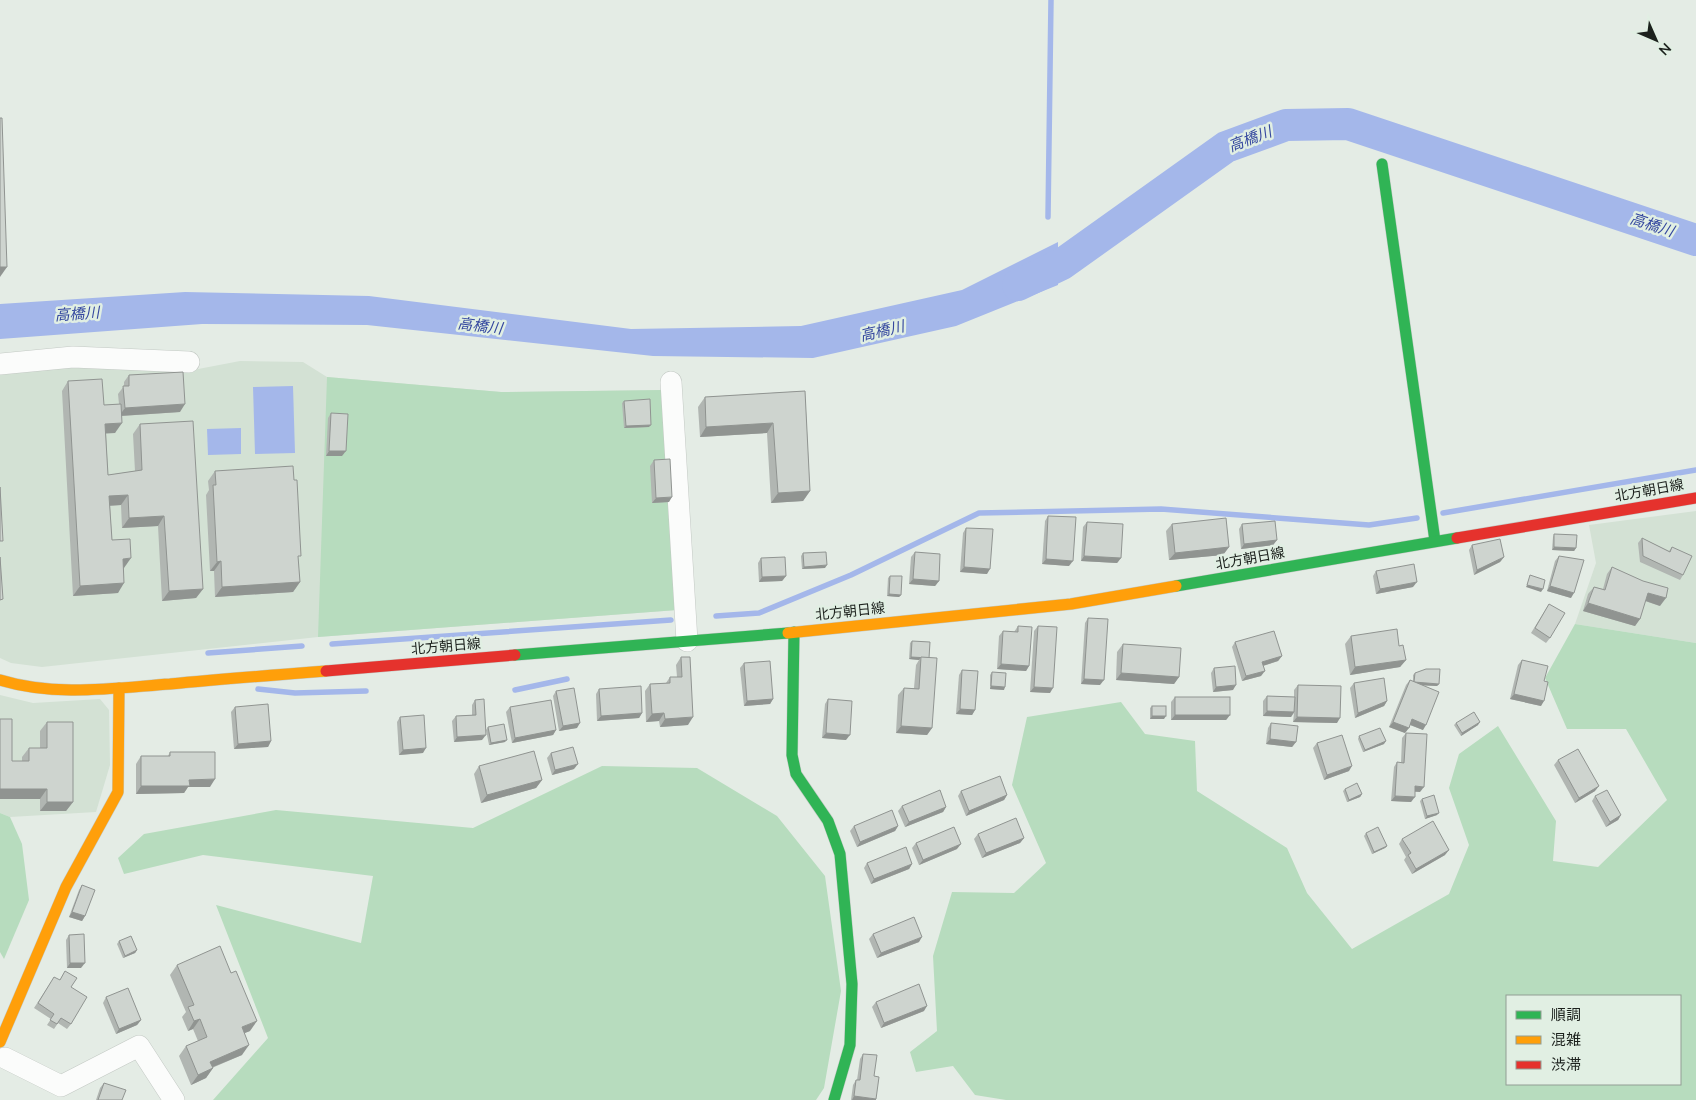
<svg xmlns="http://www.w3.org/2000/svg" width="1696" height="1100" viewBox="0 0 1696 1100" font-family="'Nunito Sans','Noto Sans JP',sans-serif">
<rect width="100%" height="100%" fill="#e4ece5"/>
<!-- built -->
<g fill="#d3e1d4">
<path d="M75 361 193 370 240 361 303 362 327 377 501 392 664 390 677 610 318 637 42 667 11 663 0 658V370Z"/>
<path d="M1696 511V643L1575 624 1596 563 1589 525Z"/>
<path d="M0 695 33 703 100 699 109 710 110 765 96 812 10 817 0 813Z"/>
</g>
<!-- green -->
<g fill="#b7dcbe" fill-rule="evenodd">
<path d="M327 377 501 392 664 390 677 610 318 637Z"/>
<path d="M1575 624 1696 643V1100H1006L975 1095 953 1066 916 1072 910 1052 937 1031 933 956 952 892 1014 893 1046 863 1012 785 1027 717 1121 702 1145 734 1195 741 1197 791 1287 848 1307 893 1352 949 1449 894 1469 845 1449 788 1459 754 1498 726 1556 821 1553 861 1598 867 1667 800 1626 729H1567L1545 678ZM1507 996H1680V1084H1507Z"/>
<path d="M602 766 697 768 777 816 825 876 841 991 824 1088 816 1100H213L268 1038 216 905 361 943 373 876 203 855 124 874 118 858 144 834 276 810 473 828Z"/>
<path d="M0 813 10 817 22 844 29 900 4 959 0 952Z"/>
</g>
<!-- water -->
<g fill="#a4b7ea">
<path d="M1058 242V285L956 326 813 358 653 356 367 325 202 324 0 339V304L185 292 369 296 631 329 801 326 962 290Z"/>
<path d="M293 386 295 453 255 454 253 387Z"/>
<path d="M241 428V454L208 455 207 429Z"/>
</g>
<g fill="none" stroke-linecap="round" stroke-linejoin="round">
<!-- stream -->
<g stroke="#a4b7ea" stroke-width="5.5">
<path d="M1048 217 1051 0"/>
<path d="M1443 513 1696 470"/>
<path d="M716 616 759 613 851 575 979 513 1161 509 1369 525 1417 518"/>
<path d="M332 644 671 620"/>
<path d="M208 653 302 646"/>
<path d="M258 689 295 693 366 691"/>
<path d="M515 690 567 679"/>
</g>
<!-- river -->
<path stroke="#a4b7ea" stroke-width="32" d="M1018 285 1062 264 1226 147 1286 125 1348 124 1696 240"/>
<defs>
<g id="street">
<path d="M0 364 73 357 189 362"/>
<path d="M671 382 687 641"/>
<path d="M5 1058 61 1086 139 1046 174 1100"/>
</g>
<g id="fast">
<path d="M1382 164 1435 541"/>
<path d="M1176 586 1457 538"/>
<path d="M794 632 792 755 796 774 828 821 840 854 852 984 850 1045 834 1100"/>
<path d="M515 655 788 633"/>
</g>
<g id="slow">
<path d="M788 633 1071 604 1176 586"/>
<path d="M0 680C55 697 114 688 170 684 222 679 274 675 326 671"/>
<path d="M0 1042 66 887 118 792 119 688"/>
</g>
<g id="jam">
<path d="M1457 538 1696 498"/>
<path d="M326 671 515 655"/>
</g>
</defs>
<!-- street casing -->
<use href="#street" stroke="#c3c9c4" stroke-width="22"/>
<!-- fast casing -->
<use href="#fast" stroke="#c3c9c4" stroke-width="12"/>
<!-- slow casing -->
<use href="#slow" stroke="#c3c9c4" stroke-width="12"/>
<!-- jam casing -->
<use href="#jam" stroke="#c3c9c4" stroke-width="12"/>
<!-- street -->
<use href="#street" stroke="#fbfcfb" stroke-width="21"/>
<!-- fast -->
<use href="#fast" stroke="#30b455" stroke-width="11"/>
<!-- slow -->
<use href="#slow" stroke="#ff9f0a" stroke-width="11"/>
<!-- jam -->
<use href="#jam" stroke="#e5322d" stroke-width="11"/>
</g>
<!-- wall -->
<g fill="#b1b6b2">
<path d="M129 375 180 412 121 416 115 433H106L108 475 135 471 133 434 140 424 203 589 196 598 162 601 158 526 122 528 121 505 110 506 112 540 124 568 118 593 73 596 62 391 68 381 104 405 119 404 118 394 124 386V382Z"/>
<path d="M805 391 810 491 803 501 771 503 767 433 700 437 698 407 705 397Z"/>
<path d="M624 401 649 427 624 428 622 403Z"/>
<path d="M331 413 342 456H326L328 418Z"/>
<path d="M654 460 669 502 652 503 650 466Z"/>
<path d="M215 471 298 560 300 582 293 592 215 597 214 571H210L206 495 209 490 208 481Z"/>
<path d="M1048 516 1069 566 1042 564 1045 521Z"/>
<path d="M1087 522 1121 558 1117 563 1081 561 1083 527Z"/>
<path d="M1172 524 1229 547 1223 555 1169 560 1166 531Z"/>
<path d="M1242 524 1277 540 1273 545 1241 549 1239 529Z"/>
<path d="M966 528 987 574 960 572 963 533Z"/>
<path d="M1554 534 1576 548 1574 551 1552 550 1553 537Z"/>
<path d="M1642 538 1669 551 1672 547 1683 575 1680 580 1640 562 1638 543Z"/>
<path d="M1472 545 1504 557 1500 562 1474 575 1469 550Z"/>
<path d="M915 552 939 581 935 586 909 584 911 557Z"/>
<path d="M803 553 825 568 802 569 801 556Z"/>
<path d="M1559 556 1571 598 1547 591 1555 561Z"/>
<path d="M761 558 786 576 782 581 759 582 758 563Z"/>
<path d="M1612 567 1660 606 1645 601 1640 619 1635 626 1583 611 1588 594 1594 587 1603 589 1607 574Z"/>
<path d="M1376 571 1413 587 1376 594 1373 576Z"/>
<path d="M890 576 901 595 899 597 887 596 888 578Z"/>
<path d="M1549 604 1550 638 1546 643 1531 633Z"/>
<path d="M1088 618 1100 685 1081 684 1085 623Z"/>
<path d="M1018 626 1029 666 1026 671 997 669 999 636 1003 631 1014 632Z"/>
<path d="M1038 626 1050 693 1030 692 1034 631Z"/>
<path d="M1351 636 1399 646 1406 660 1400 667 1350 675 1345 644Z"/>
<path d="M912 641 929 658 932 728 927 735 896 733 898 695 904 688H914L916 665 919 660 909 659 910 643Z"/>
<path d="M1235 642 1282 656 1278 661 1263 666 1261 676 1242 681 1232 647Z"/>
<path d="M1123 644 1179 677 1174 684 1116 680 1117 652Z"/>
<path d="M681 657 688 725 660 727 659 721 646 722 645 691 650 684 666 683 670 677H677L676 665Z"/>
<path d="M1522 660 1544 681 1541 706 1510 699 1518 665Z"/>
<path d="M744 663 773 699 770 704 744 706 740 668Z"/>
<path d="M1214 668 1233 690 1213 692 1211 673Z"/>
<path d="M962 670 975 710 972 715 956 714 959 675Z"/>
<path d="M992 672 1004 690 990 689V675Z"/>
<path d="M1415 673 1439 684 1437 686 1423 685V730L1410 725 1405 733 1389 727 1406 685 1410 680 1413 681V675Z"/>
<path d="M1354 683 1387 701 1384 706 1355 718 1350 688Z"/>
<path d="M1298 685 1337 723 1293 722 1294 713 1291 717 1263 716V701L1267 696 1294 697V690Z"/>
<path d="M599 689 642 713 639 718 597 721 596 694Z"/>
<path d="M556 691 577 728 559 731 553 696Z"/>
<path d="M1175 697 1230 715 1226 720H1171V702Z"/>
<path d="M828 699 846 740 822 738 825 704Z"/>
<path d="M475 700 482 740 454 742 452 721 456 716 472 715V705Z"/>
<path d="M1152 706 1164 719H1150V708Z"/>
<path d="M235 707 271 741 268 747 234 749 231 712Z"/>
<path d="M510 707 556 730 553 735 512 743 506 712Z"/>
<path d="M400 717 423 753 399 755 397 722Z"/>
<path d="M47 722 73 802 66 811H40V799H0L12 761H22V757L29 748H40V731Z"/>
<path d="M1271 723 1296 742 1292 747 1266 744 1268 728Z"/>
<path d="M1456 723 1478 725 1461 736 1454 725Z"/>
<path d="M488 727 505 742 489 745 486 730Z"/>
<path d="M1406 733 1420 792H1415L1411 802 1391 801 1394 767 1397 762 1401 763 1402 738Z"/>
<path d="M1359 736 1384 744 1363 752 1358 739Z"/>
<path d="M1317 743 1349 771 1324 780 1313 748Z"/>
<path d="M170 752 210 787H188L184 793 136 794V764L141 756H168Z"/>
<path d="M551 753 574 769 552 775 547 758Z"/>
<path d="M1558 760 1595 791 1575 803 1554 765Z"/>
<path d="M479 766 542 780 536 788 481 803 474 774Z"/>
<path d="M1345 789 1362 794 1360 797 1347 802 1343 791Z"/>
<path d="M961 791 1007 795 1004 800 966 816 958 796Z"/>
<path d="M1595 796 1621 815 1618 820 1606 827 1592 801Z"/>
<path d="M1422 799 1437 815 1425 819 1420 801Z"/>
<path d="M902 806 946 807 943 812 905 827 898 811Z"/>
<path d="M854 826H898L895 831 857 847 850 831Z"/>
<path d="M1366 833 1387 846 1385 848 1372 854 1364 836Z"/>
<path d="M978 834 1024 838 1020 843 982 858 974 839Z"/>
<path d="M1402 839 1445 855 1412 874 1404 860 1406 857 1399 844Z"/>
<path d="M916 843 957 849 919 865 912 848Z"/>
<path d="M867 863 912 864 909 869 871 884 864 868Z"/>
<path d="M82 885 85 916 82 921 69 917 79 890Z"/>
<path d="M873 934 919 942 877 958 869 939Z"/>
<path d="M69 935 81 968H67L66 940Z"/>
<path d="M119 941 137 950 135 953 123 958 117 944Z"/>
<path d="M177 965 250 1031 244 1033 242 1055 212 1068H213L206 1078 191 1085 179 1056 186 1046 198 1041 193 1029 188 1031 182 1017 186 1012 170 975Z"/>
<path d="M65 971 71 987V1024L67 1029 58 1023 54 1029 47 1025 51 1019 34 1008 51 982 60 980Z"/>
<path d="M106 997 141 1020 137 1025 116 1034 103 1003Z"/>
<path d="M876 1002 924 1011 881 1028 872 1007Z"/>
<path d="M863 1054 874 1076 876 1100H851L853 1085 856 1080H857L860 1059Z"/>
<path d="M104 1083 122 1100H96L100 1088Z"/>
</g>
<!-- shaded-wall -->
<g fill="#909491">
<path d="M0 267H7L0 277Z"/>
<path d="M185 404 180 412 119 416 125 408Z"/>
<path d="M122 423 115 433 98 434 105 424Z"/>
<path d="M773 423 767 433 700 437 706 427Z"/>
<path d="M651 425 649 427 624 428 626 426Z"/>
<path d="M329 451H346L342 456H326Z"/>
<path d="M810 491 803 501 771 503 778 493Z"/>
<path d="M128 495 121 505 102 506 109 496Z"/>
<path d="M672 497 669 502 652 503 656 498Z"/>
<path d="M164 516 158 526 122 528 129 518Z"/>
<path d="M1277 540 1273 545 1241 549 1244 544Z"/>
<path d="M1229 547 1223 555 1169 560 1175 553Z"/>
<path d="M1554 547 1576 548 1574 551 1552 550Z"/>
<path d="M1084 556 1121 558 1117 563 1081 561Z"/>
<path d="M1504 557 1500 562 1474 575 1477 570Z"/>
<path d="M131 558 124 568 116 569 123 559Z"/>
<path d="M1046 559 1073 561 1069 566 1042 564Z"/>
<path d="M221 561 214 571H210L217 562Z"/>
<path d="M827 565 825 568 802 569 804 567Z"/>
<path d="M964 567 990 569 987 574 960 572Z"/>
<path d="M786 576 782 581 759 582 762 577Z"/>
<path d="M913 579 939 581 935 586 909 584Z"/>
<path d="M300 582 293 592 215 597 222 587Z"/>
<path d="M1417 582 1413 587 1376 594 1380 589Z"/>
<path d="M124 583 118 593 73 596 80 586Z"/>
<path d="M1527 585 1543 589 1541 592 1526 587Z"/>
<path d="M1550 586 1574 593 1571 598 1547 591Z"/>
<path d="M203 589 196 598 162 601 169 591Z"/>
<path d="M1648 593 1666 598 1660 606 1643 600Z"/>
<path d="M889 594 901 595 899 597 887 596Z"/>
<path d="M1588 603 1640 619 1635 626 1583 611Z"/>
<path d="M1282 656 1278 661 1259 667 1262 662Z"/>
<path d="M911 657H921L919 660 909 659Z"/>
<path d="M1406 660 1400 667 1350 675 1355 667Z"/>
<path d="M1001 664 1029 666 1026 671 997 669Z"/>
<path d="M1265 671 1261 676 1242 681 1246 676Z"/>
<path d="M1121 673 1179 677 1174 684 1116 680Z"/>
<path d="M1084 679 1104 680 1100 685 1081 684Z"/>
<path d="M1414 682 1439 684 1437 686 1413 685Z"/>
<path d="M1236 685 1233 690 1213 692 1216 687Z"/>
<path d="M991 686 1005 687 1004 690 990 689Z"/>
<path d="M1034 687 1053 688 1050 693 1030 692Z"/>
<path d="M1514 694 1544 701 1541 706 1510 699Z"/>
<path d="M773 699 770 704 744 706 747 701Z"/>
<path d="M1387 701 1384 706 1355 718 1358 713Z"/>
<path d="M960 709 975 710 972 715 956 714Z"/>
<path d="M1267 711 1294 712 1291 717 1263 716Z"/>
<path d="M642 713 639 718 597 721 601 716Z"/>
<path d="M664 713 659 721 646 722 652 714Z"/>
<path d="M1175 715H1230L1226 720H1171Z"/>
<path d="M1152 716H1166L1164 719H1150Z"/>
<path d="M693 717 688 725 660 727 665 719Z"/>
<path d="M1297 717 1340 718 1337 723 1293 722Z"/>
<path d="M1412 719 1426 725 1423 730 1408 724Z"/>
<path d="M1393 722 1409 728 1405 733 1389 727Z"/>
<path d="M1480 722 1478 725 1461 736 1462 733Z"/>
<path d="M580 723 577 728 559 731 563 726Z"/>
<path d="M901 726 932 728 927 735 896 733Z"/>
<path d="M556 730 553 735 512 743 515 738Z"/>
<path d="M826 733 850 735 846 740 822 738Z"/>
<path d="M486 735 482 740 454 742 457 737Z"/>
<path d="M1270 739 1296 742 1292 747 1266 744Z"/>
<path d="M507 740 505 742 489 745 491 743Z"/>
<path d="M271 741 268 747 234 749 238 744Z"/>
<path d="M1386 741 1384 744 1363 752 1365 750Z"/>
<path d="M426 748 423 753 399 755 403 750Z"/>
<path d="M578 764 574 769 552 775 555 770Z"/>
<path d="M1352 766 1349 771 1324 780 1327 775Z"/>
<path d="M215 779 210 787H188L184 793 136 794 141 786 189 780Z"/>
<path d="M542 780 536 788 481 803 487 795Z"/>
<path d="M1415 786 1424 787 1420 792 1412 791Z"/>
<path d="M1599 786 1595 791 1575 803 1579 798Z"/>
<path d="M0 789H47L40 799H0Z"/>
<path d="M1362 794 1360 797 1347 802 1349 800Z"/>
<path d="M1007 795 1004 800 966 816 969 811Z"/>
<path d="M1395 796 1415 797 1411 802 1391 801Z"/>
<path d="M47 802H73L66 811H40Z"/>
<path d="M946 807 943 812 905 827 909 822Z"/>
<path d="M1439 813 1437 815 1425 819 1427 816Z"/>
<path d="M1621 815 1618 820 1606 827 1610 822Z"/>
<path d="M898 826 895 831 857 847 860 842Z"/>
<path d="M1024 838 1020 843 982 858 986 853Z"/>
<path d="M961 844 957 849 919 865 923 860Z"/>
<path d="M1387 846 1385 848 1372 854 1374 852Z"/>
<path d="M1449 850 1445 855 1412 874 1416 869Z"/>
<path d="M912 864 909 869 871 884 874 879Z"/>
<path d="M72 912 85 916 82 921 69 917Z"/>
<path d="M922 937 919 942 877 958 881 953Z"/>
<path d="M137 950 135 953 123 958 125 956Z"/>
<path d="M70 963H85L81 968H67Z"/>
<path d="M927 1006 924 1011 881 1028 884 1023Z"/>
<path d="M200 1019 193 1029 188 1031 194 1021Z"/>
<path d="M141 1020 137 1025 116 1034 119 1029Z"/>
<path d="M257 1021 250 1031 235 1037 242 1027Z"/>
<path d="M249 1045 242 1055 203 1071 210 1062Z"/>
<path d="M213 1068 206 1078 191 1085 198 1075Z"/>
<path d="M854 1096 876 1099V1100H852Z"/>
</g>
<!-- building -->
<g fill="#ced4cf" stroke="#909491">
<path d="M0 118H2L7 267H0Z"/>
<path d="M183 372 185 404 125 408 123 386H129V375Z"/>
<path d="M102 379 104 405 121 404 122 423 105 424 108 475 142 470 140 424 193 421 203 589 169 591 164 516 129 518 128 495 109 496 112 540 130 539 131 558 123 559 124 583 80 586 68 381Z"/>
<path d="M805 391 810 491 778 493 773 423 706 427 705 397Z"/>
<path d="M650 399 651 425 626 426 624 401Z"/>
<path d="M331 413 348 414 346 451H329Z"/>
<path d="M670 459 672 497 656 498 654 460Z"/>
<path d="M293 466 294 480H297L301 556H298L300 582 222 587 221 561 217 562 213 485H216L215 471Z"/>
<path d="M0 487 3 541H0Z"/>
<path d="M1048 516 1076 517 1073 561 1046 559Z"/>
<path d="M1226 518 1229 547 1175 553 1172 524Z"/>
<path d="M1275 521 1277 540 1244 544 1242 524Z"/>
<path d="M1087 522 1123 524 1121 558 1084 556Z"/>
<path d="M966 528 993 529 990 569 964 567Z"/>
<path d="M1554 534 1577 535 1576 548 1554 547Z"/>
<path d="M1642 538 1670 552 1672 547 1692 556 1683 575 1643 556Z"/>
<path d="M1500 539 1504 557 1477 570 1472 545Z"/>
<path d="M826 552 827 565 804 567 803 553Z"/>
<path d="M915 552 940 554 939 581 913 579Z"/>
<path d="M1559 556 1584 560 1574 593 1550 586Z"/>
<path d="M0 557 3 599 0 600Z"/>
<path d="M785 557 786 576 762 577 761 558Z"/>
<path d="M1414 564 1417 582 1380 589 1376 571Z"/>
<path d="M1612 567 1643 581 1668 588 1666 598 1648 593 1640 619 1588 603 1594 587 1605 590Z"/>
<path d="M1530 575 1545 580 1543 589 1527 585Z"/>
<path d="M890 576H902L901 595 889 594Z"/>
<path d="M1549 604 1565 613 1550 638 1535 628Z"/>
<path d="M1088 618 1108 619 1104 680 1084 679Z"/>
<path d="M1018 626 1032 627 1029 666 1001 664 1003 631 1018 632Z"/>
<path d="M1038 626 1057 627 1053 688 1034 687Z"/>
<path d="M1397 629 1399 646 1403 645 1406 660 1355 667 1351 636Z"/>
<path d="M1274 631 1282 656 1262 662 1265 671 1246 676 1235 642Z"/>
<path d="M912 641 930 642 929 658 911 657Z"/>
<path d="M1123 644 1181 648 1179 677 1121 673Z"/>
<path d="M681 657H690L693 717 665 719 664 713 652 714 650 684 670 683V677H682Z"/>
<path d="M921 657 937 658 932 728 901 726 904 688 919 689Z"/>
<path d="M1522 660 1548 666 1544 681 1548 682 1544 701 1514 694Z"/>
<path d="M770 661 773 699 747 701 744 663Z"/>
<path d="M1235 666 1236 685 1216 687 1214 668Z"/>
<path d="M1426 669H1440L1439 684 1414 682 1415 673Z"/>
<path d="M962 670 978 671 975 710 960 709Z"/>
<path d="M992 672 1006 673 1005 687 991 686Z"/>
<path d="M1384 678 1387 701 1358 713 1354 683Z"/>
<path d="M1410 680 1439 692 1426 725 1412 719 1409 728 1393 722Z"/>
<path d="M1298 685 1341 686 1340 718 1297 717Z"/>
<path d="M641 686 642 713 601 716 599 689Z"/>
<path d="M574 688 580 723 563 726 556 691Z"/>
<path d="M1267 696 1295 697 1294 712 1267 711Z"/>
<rect x="1175" y="697" width="55" height="18"/>
<path d="M484 699 486 735 457 737 456 716 476 715 475 700Z"/>
<path d="M828 699 852 701 850 735 826 733Z"/>
<path d="M551 700 556 730 515 738 510 707Z"/>
<path d="M268 704 271 741 238 744 235 707Z"/>
<rect x="1152" y="706" width="14" height="10"/>
<path d="M1474 712 1480 722 1462 733 1456 723Z"/>
<path d="M424 715 426 748 403 750 400 717Z"/>
<path d="M0 719H12V761H29V748H47V722H73V802H47V789H0Z"/>
<path d="M1271 723 1298 726 1296 742 1270 739Z"/>
<path d="M504 724 507 740 491 743 488 727Z"/>
<path d="M1380 728 1386 741 1365 750 1359 736Z"/>
<path d="M1406 733 1427 734 1424 787 1415 786V797L1395 796 1397 762 1404 763Z"/>
<path d="M1342 735 1352 766 1327 775 1317 743Z"/>
<path d="M573 747 578 764 555 770 551 753Z"/>
<path d="M1578 749 1599 786 1579 798 1558 760Z"/>
<path d="M534 751 542 780 487 795 479 766Z"/>
<path d="M170 752H215V779L189 780 190 786H141V756H170Z"/>
<path d="M1000 776 1007 795 969 811 961 791Z"/>
<path d="M1357 783 1362 794 1349 800 1345 789Z"/>
<path d="M940 790 946 807 909 822 902 806Z"/>
<path d="M1607 790 1621 815 1610 822 1595 796Z"/>
<path d="M1434 795 1439 813 1427 816 1422 799Z"/>
<path d="M892 810 898 826 860 842 854 826Z"/>
<path d="M1016 818 1024 838 986 853 978 834Z"/>
<path d="M1433 821 1449 850 1416 869 1408 855 1411 853 1402 839Z"/>
<path d="M954 827 961 844 923 860 916 843Z"/>
<path d="M1378 827 1387 846 1374 852 1366 833Z"/>
<path d="M906 847 912 864 874 879 867 863Z"/>
<path d="M82 885 95 890 85 916 72 912Z"/>
<path d="M914 917 922 937 881 953 873 934Z"/>
<path d="M84 934 85 963H70L69 935Z"/>
<path d="M131 936 137 950 125 956 119 941Z"/>
<path d="M220 946 231 973 236 971 257 1021 242 1027 249 1045 210 1062 213 1068 198 1075 186 1046 207 1037 200 1019 194 1021 188 1007 194 1005 177 965Z"/>
<path d="M65 971 77 978 71 987 87 997 71 1024 61 1018 57 1024 50 1020 54 1014 38 1003 54 977 60 980Z"/>
<path d="M919 984 927 1006 884 1023 876 1002Z"/>
<path d="M128 988 141 1020 119 1029 106 997Z"/>
<path d="M863 1054 877 1055 874 1076 879 1077 876 1099 854 1096 856 1080H860Z"/>
<path d="M104 1083 126 1090 122 1100H98Z"/>
</g>
<g text-anchor="middle" stroke-width="5" stroke-linejoin="round" paint-order="stroke">
<!-- street labels -->
<g font-size="14" fill="#1c211d" stroke="#e1efe3">
<text transform="translate(1649 490) rotate(-10)" y="5">北方朝日線</text>
<text transform="translate(1250 558) rotate(-10)" y="5">北方朝日線</text>
<text transform="translate(850 611) rotate(-6)" y="5">北方朝日線</text>
<text transform="translate(446 646) rotate(-5)" y="5">北方朝日線</text>
</g>
<!-- water labels -->
<g font-size="15" font-style="italic" fill="#34479f" stroke="#e1efe3">
<text transform="translate(1250 139) rotate(-21)" y="5">高橋川</text>
<text transform="translate(1652 225) rotate(18)" y="5">高橋川</text>
<text transform="translate(77 314) rotate(-4)" y="5">高橋川</text>
<text transform="translate(480 326) rotate(7)" y="5">高橋川</text>
<text transform="translate(882 331) rotate(-13)" y="5">高橋川</text>
</g>
</g>
<!-- legend -->
<rect x="1506" y="995" width="175" height="90" fill="#e1efe3" stroke="#929d94"/>
<rect x="1516" y="1011" width="25" height="8" fill="#30b455" stroke="#929d94"/>
<text x="1551" y="1020" font-size="15" fill="#1c211d">順調</text>
<rect x="1516" y="1036" width="25" height="8" fill="#ff9f0a" stroke="#929d94"/>
<text x="1551" y="1045" font-size="15" fill="#1c211d">混雑</text>
<rect x="1516" y="1061" width="25" height="8" fill="#e5322d" stroke="#929d94"/>
<text x="1551" y="1070" font-size="15" fill="#1c211d">渋滞</text>
<!-- north arrow -->
<g transform="translate(1656 40) rotate(135)" stroke="#e1efe3" stroke-width="4" paint-order="stroke">
<path d="M0-4L9 19L0 12L-9 19Z" fill="#1c211d"/>
<text y="-8" font-size="14" font-weight="bold" text-anchor="middle" fill="#1c211d">N</text>
</g>
</svg>
